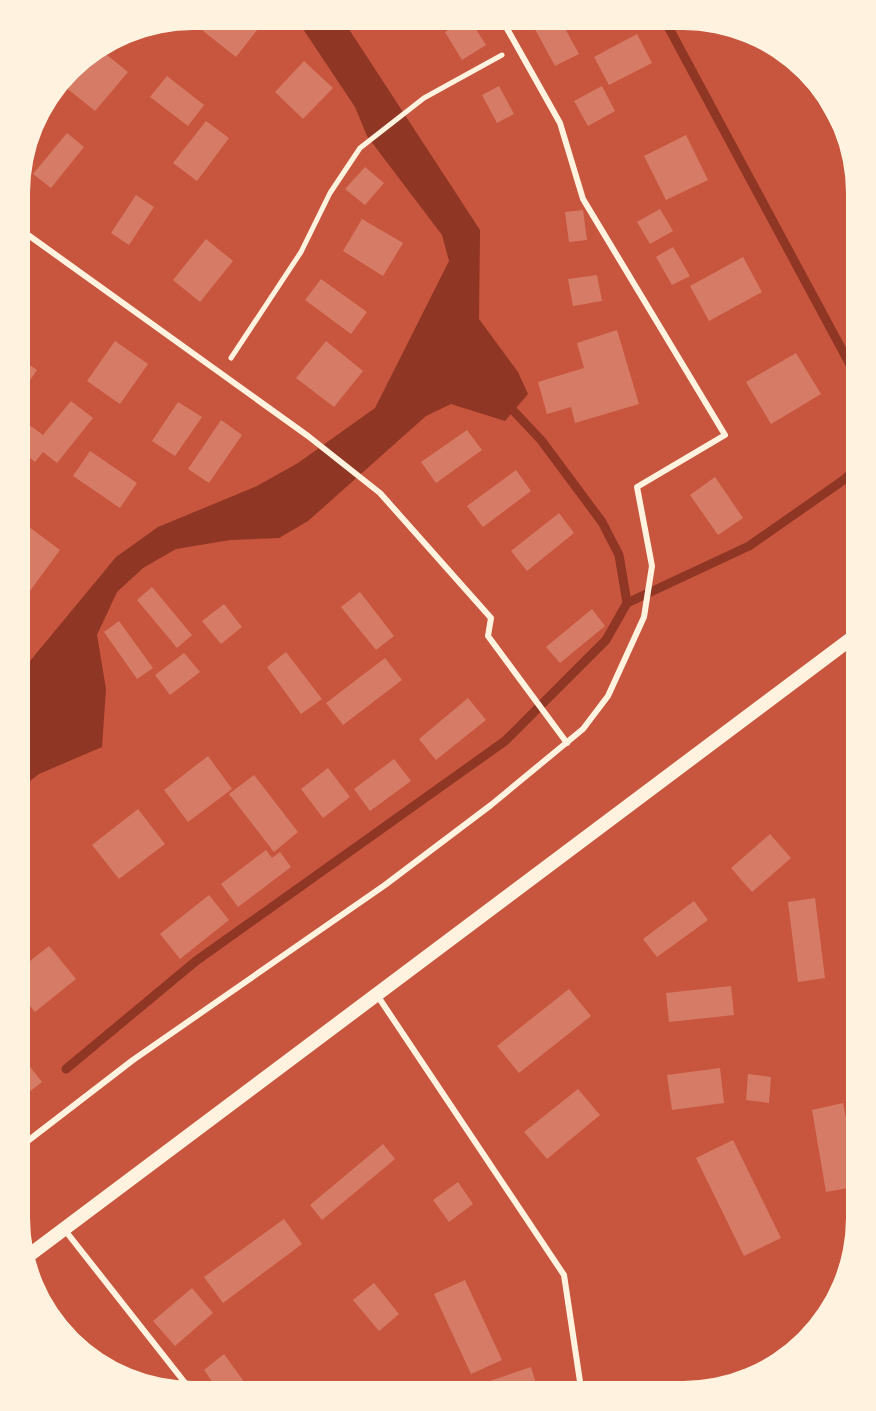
<svg xmlns="http://www.w3.org/2000/svg" width="876" height="1411" viewBox="0 0 876 1411" font-family="Ubuntu,sans-serif">
<rect width="100%" height="100%" fill="#c8553d"/>
<!-- water -->
<path fill="#8f3625" d="M295 17H341L480 230 479 319 518 372 528 394 505 421 451 404 426 416 308 521 279 538 230 540 176 549 143 568 117 592 97 635 106 689 102 747 39 774 17 791V673L30 661 116 557 158 527 257 486 298 463 375 408 449 261 442 235 367 136 355 107Z"/>
<g fill="none" stroke-linecap="round" stroke-linejoin="round">
<!-- stream -->
<g stroke="#8f3625" stroke-width="9">
<path d="M664 19 860 383"/>
<path d="M507 404 541 440 602 522 619 555 627 603"/>
<path d="M66 1069 196 961 505 741 606 640 627 603 749 546 845 479 860 464"/>
</g>
</g>
<!-- building -->
<g fill="#d67c66">
<path d="M215 16H268L236 57 203 31Z"/>
<path d="M469 18 486 45 462 60 445 32Z"/>
<path d="M529 18H569L562 23 579 54 555 66Z"/>
<path d="M637 34 652 63 609 85 594 57Z"/>
<path d="M97 47 128 72 95 111 64 86Z"/>
<path d="M304 61 333 88 303 119 275 92Z"/>
<path d="M167 76 204 105 188 126 150 97Z"/>
<path d="M499 86 514 114 497 123 482 95Z"/>
<path d="M602 86 615 111 588 126 574 101Z"/>
<path d="M206 121 229 138 197 181 173 163Z"/>
<path d="M67 133 84 147 51 188 33 174Z"/>
<path d="M686 135 708 180 666 200 644 156Z"/>
<path d="M365 167 384 183 365 205 345 189Z"/>
<path d="M136 195 154 207 129 245 111 233Z"/>
<path d="M660 209 673 231 650 244 637 222Z"/>
<path d="M583 210 587 240 569 242 565 212Z"/>
<path d="M362 219 403 243 383 276 343 251Z"/>
<path d="M206 239 233 261 200 302 173 280Z"/>
<path d="M673 247 690 276 672 285 656 257Z"/>
<path d="M743 257 762 292 709 321 690 286Z"/>
<path d="M597 275 602 301 573 306 568 279Z"/>
<path d="M321 279 367 312 351 334 305 300Z"/>
<path d="M617 330 639 404 575 423 571 407 547 414 538 382 584 368 577 343Z"/>
<path d="M115 341 148 364 120 404 87 381Z"/>
<path d="M326 341 363 371 334 407 296 378Z"/>
<path d="M796 353 821 394 771 424 746 382Z"/>
<path d="M18 357 37 370 17 399V359Z"/>
<path d="M71 401 93 418 57 463 43 452 35 462 17 448V443L31 426 43 435Z"/>
<path d="M178 402 202 417 175 456 152 441Z"/>
<path d="M221 420 242 435 209 483 188 469Z"/>
<path d="M467 430 482 450 436 483 421 462Z"/>
<path d="M90 451 137 483 120 508 73 476Z"/>
<path d="M516 470 531 491 483 527 467 506Z"/>
<path d="M715 477 743 518 718 535 690 495Z"/>
<path d="M559 513 574 533 527 571 511 551Z"/>
<path d="M17 518 60 550 30 591 17 582Z"/>
<path d="M152 587 192 635 177 648 137 600Z"/>
<path d="M360 592 394 636 376 650 341 607Z"/>
<path d="M224 604 242 627 221 644 202 621Z"/>
<path d="M592 609 605 626 560 663 546 647Z"/>
<path d="M119 621 153 668 137 679 104 632Z"/>
<path d="M286 652 322 699 301 714 267 667Z"/>
<path d="M184 653 200 672 170 695 155 675Z"/>
<path d="M385 658 402 680 343 725 326 703Z"/>
<path d="M468 698 486 720 436 760 419 739Z"/>
<path d="M208 756 232 789 188 822 164 790Z"/>
<path d="M394 759 411 781 370 811 354 789Z"/>
<path d="M328 768 350 797 323 818 301 789Z"/>
<path d="M254 775 298 832 274 852 229 794Z"/>
<path d="M138 809 165 844 119 879 92 845Z"/>
<path d="M770 834 791 858 752 892 731 868Z"/>
<path d="M266 850 272 858 280 852 291 867 238 907 221 884Z"/>
<path d="M209 895 229 920 180 959 160 934Z"/>
<path d="M815 898 825 978 798 982 788 902Z"/>
<path d="M694 901 708 920 657 957 643 939Z"/>
<path d="M49 946 76 979 35 1012 16 989V972Z"/>
<path d="M731 986 734 1015 669 1022 666 993Z"/>
<path d="M569 989 591 1016 519 1073 497 1046Z"/>
<path d="M16 1049 42 1082 16 1102Z"/>
<path d="M720 1068 724 1103 672 1110 667 1075Z"/>
<path d="M748 1074 771 1077 769 1103 746 1100Z"/>
<path d="M578 1089 600 1115 547 1159 524 1132Z"/>
<path d="M843 1103 859 1186 826 1192 812 1110Z"/>
<path d="M733 1140 781 1238 744 1256 696 1158Z"/>
<path d="M383 1144 395 1159 322 1220 310 1205Z"/>
<path d="M458 1182 473 1204 449 1222 433 1200Z"/>
<path d="M284 1219 302 1244 223 1303 204 1277Z"/>
<path d="M465 1280 502 1360 471 1374 434 1294Z"/>
<path d="M374 1283 399 1314 379 1331 353 1300Z"/>
<path d="M192 1288 213 1313 175 1346 153 1321Z"/>
<path d="M224 1354 250 1390 245 1394H221L204 1370Z"/>
<path d="M531 1367 538 1390 524 1395 491 1394 487 1382Z"/>
<path d="M347 1383 355 1394H334Z"/>
</g>
<g fill="none" stroke-linecap="round" stroke-linejoin="round">
<!-- path -->
<path stroke="#fff3e0" stroke-width="5" d="M231 358 301 252 330 193 360 148 424 98 502 55"/>
<!-- service -->
<g stroke="#fff3e0" stroke-width="6">
<path d="M17 227 308 436 380 493 491 618 488 636 567 743"/>
<path d="M377 995 564 1275 582 1395"/>
<path d="M16 1150 133 1060 385 885 491 805 583 729 608 696 644 617 652 566 637 487 725 435 583 199 560 123 501 18"/>
<path d="M64 1229 193 1393"/>
</g>
<!-- minor -->
<path stroke="#fff3e0" stroke-width="8" d="M801 62 853 156"/>
<!-- tertiary -->
<path stroke="#fff3e0" stroke-width="14" d="M24 1259 860 632"/>
</g>
<!-- crop -->
<path d="M0 0H876V1411H0ZM193 30H683A163 163 0 0 1 846 193V1218A163 163 0 0 1 683 1381H193A163 163 0 0 1 30 1218V193A163 163 0 0 1 193 30Z" fill="#fff3e0" fill-rule="evenodd"/>
</svg>
